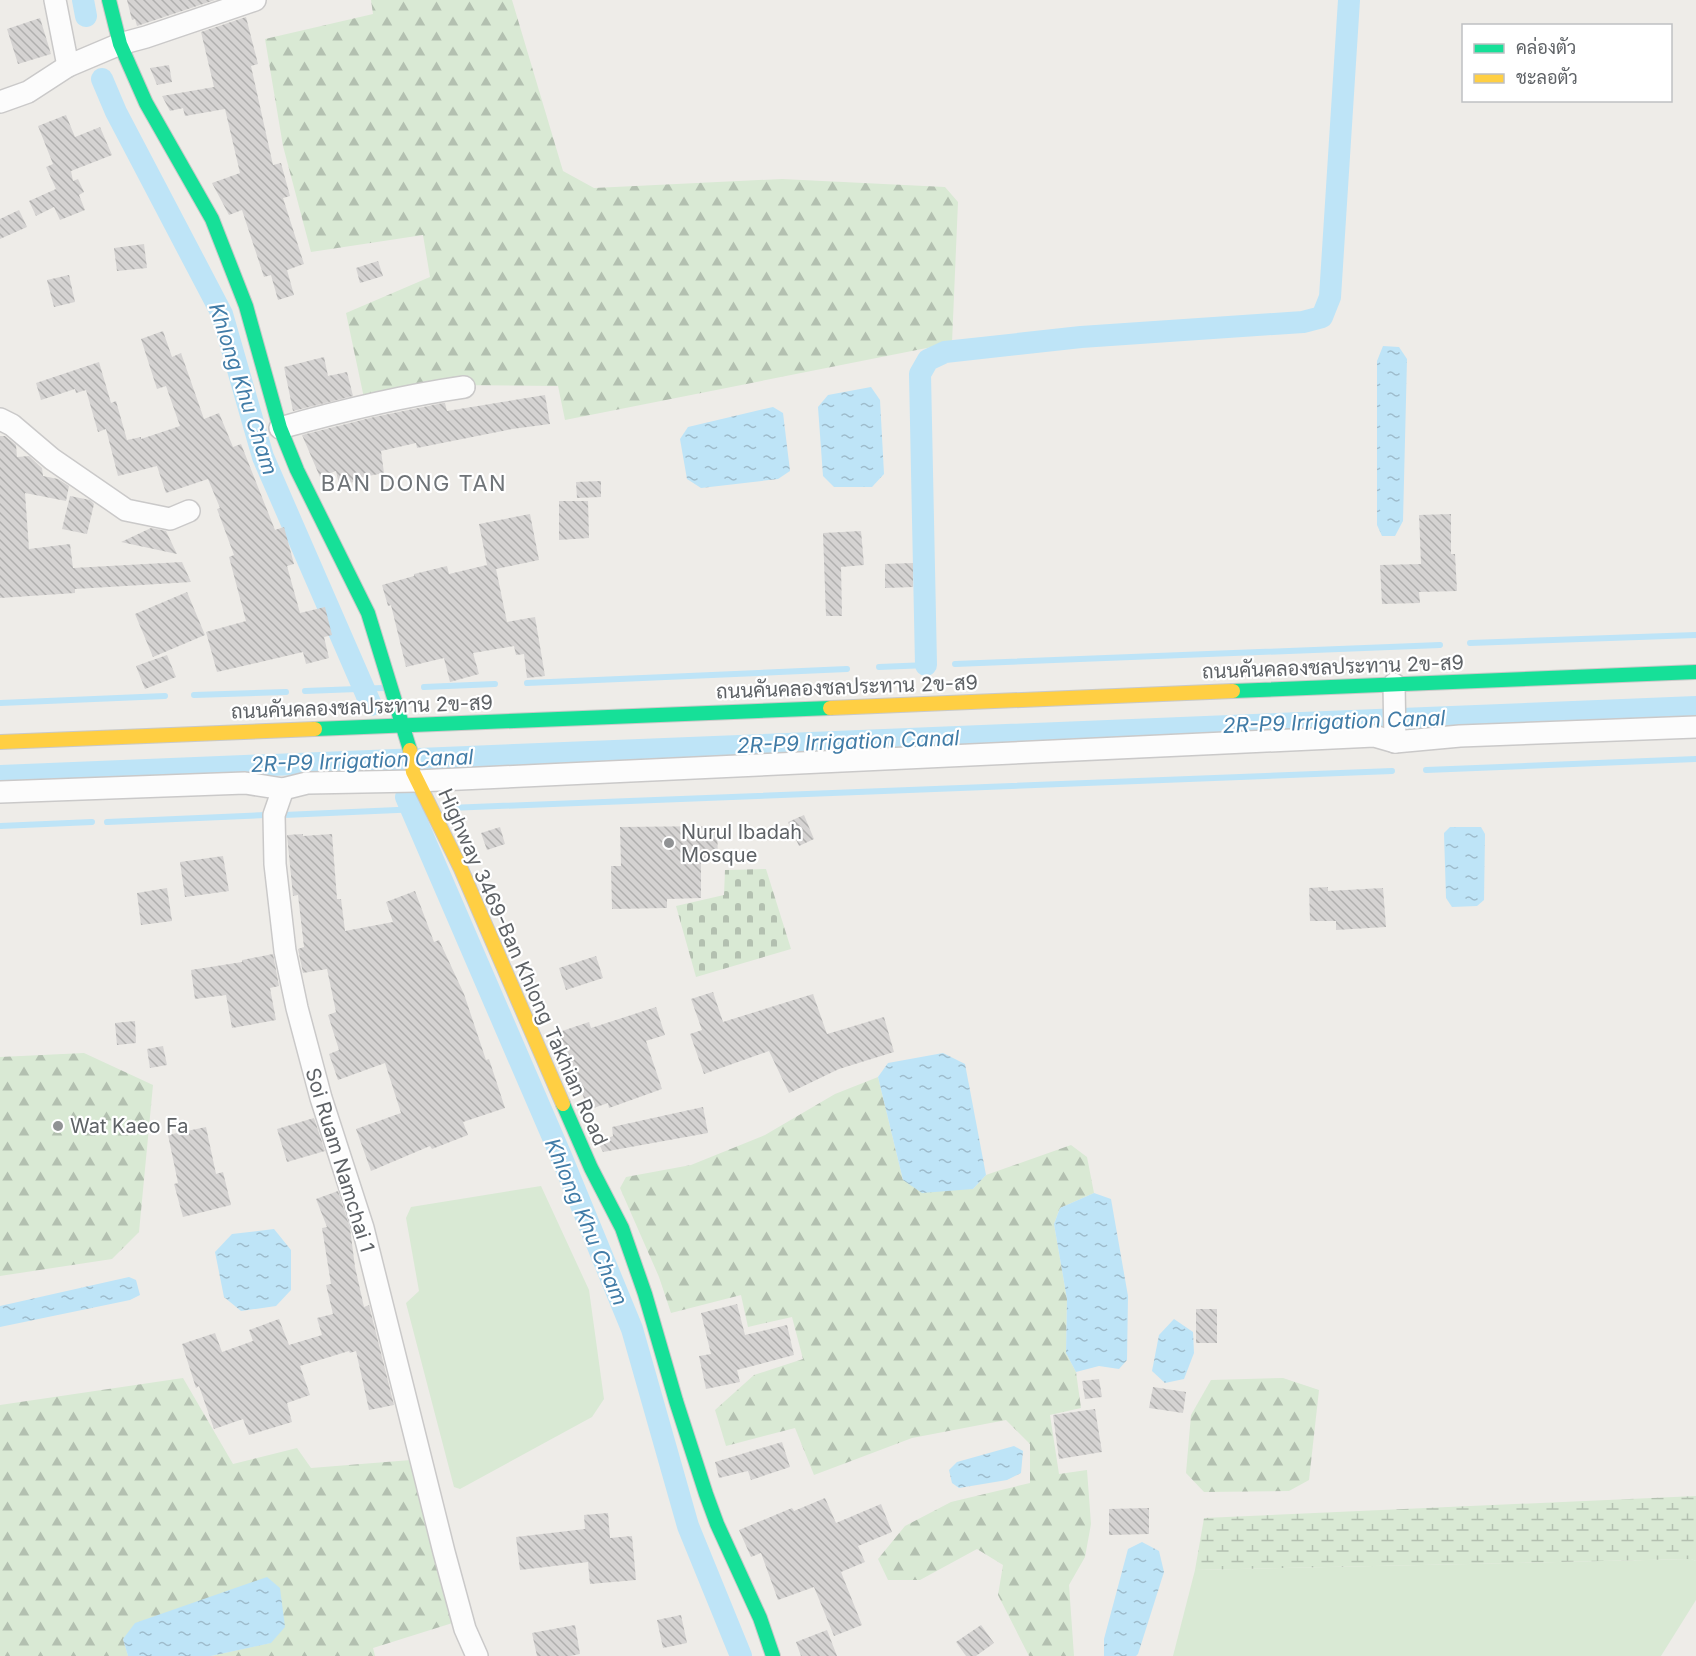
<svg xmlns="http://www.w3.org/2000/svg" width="1696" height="1656" viewBox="0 0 1696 1656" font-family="Inter,Sarabun,sans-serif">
<defs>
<pattern id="forest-firs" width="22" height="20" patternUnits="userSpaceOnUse" patternTransform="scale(1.5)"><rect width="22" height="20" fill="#d9e9d4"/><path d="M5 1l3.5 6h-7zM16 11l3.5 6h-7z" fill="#b3c0b0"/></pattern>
<pattern id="wetland-marsh" width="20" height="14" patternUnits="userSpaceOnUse" patternTransform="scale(1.5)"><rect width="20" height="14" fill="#d9e9d4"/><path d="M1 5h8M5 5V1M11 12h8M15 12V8" fill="none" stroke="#b3c0b0"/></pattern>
<pattern id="cemetery-stones" width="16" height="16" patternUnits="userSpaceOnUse" patternTransform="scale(1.5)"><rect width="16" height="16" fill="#d9e9d4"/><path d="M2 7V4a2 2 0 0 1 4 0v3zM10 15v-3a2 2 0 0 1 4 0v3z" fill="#b3c0b0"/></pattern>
<pattern id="water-ripples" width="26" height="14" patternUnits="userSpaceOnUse" patternTransform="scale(1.5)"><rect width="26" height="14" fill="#bee4f7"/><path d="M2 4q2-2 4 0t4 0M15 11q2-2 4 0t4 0" fill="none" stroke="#9ebccc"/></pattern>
<pattern id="building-back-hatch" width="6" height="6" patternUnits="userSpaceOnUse" patternTransform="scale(1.5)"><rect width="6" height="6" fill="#d5d3d2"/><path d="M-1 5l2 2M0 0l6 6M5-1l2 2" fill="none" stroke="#b0afae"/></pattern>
</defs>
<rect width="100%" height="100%" fill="#eeece8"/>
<!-- grass -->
<g fill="#d9e9d4">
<path d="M541 1186 589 1290 604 1399 592 1417 460 1489 454 1487 406 1303 419 1291 406 1218 411 1207Z"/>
<path d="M1691 1559 1696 1561V1600L1661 1656H1173L1195 1570Z"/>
</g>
<!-- forest -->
<g fill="url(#forest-firs)">
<path d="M371 0H512L563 171 594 188 782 179 945 187 958 202 952 343 565 420 558 386 448 385 364 398 346 313 430 277 423 235 311 252 283 146 265 39 373 14Z"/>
<path d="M84 1053 153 1085 139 1232 112 1259 0 1276V1057Z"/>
<path d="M878 1077 903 1180 973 1189 986 1175 1071 1145 1087 1157 1094 1193 1060 1208 1054 1224 1067 1299 1066 1353 1076 1372 1081 1408 1050 1415 1059 1474 1087 1470 1091 1524 1085 1557 1069 1585 1074 1656H1029L998 1595 1003 1565 977 1549 920 1580H888L878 1559 905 1526 951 1502 1030 1483V1444L1006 1420 912 1438 814 1475 795 1428 726 1446 715 1410 754 1375 803 1359 792 1317 748 1327 741 1295 671 1313 659 1277 620 1188 626 1177 691 1165 765 1135 835 1094Z"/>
<path d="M183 1378 233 1464 297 1448 311 1468 411 1460 462 1620 373 1648 375 1656H211L270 1643 123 1639 128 1656H0V1405Z"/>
<path d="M1283 1378 1319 1390 1309 1480 1289 1491 1204 1492 1186 1473 1191 1415 1211 1380Z"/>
</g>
<!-- wetland -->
<path fill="url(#wetland-marsh)" d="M1696 1496V1561L1691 1559 1195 1570 1204 1518Z"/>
<!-- cemetery -->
<path fill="url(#cemetery-stones)" d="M766 869 791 949 696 977 676 906 724 895 725 870Z"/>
<!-- water -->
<g fill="url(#water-ripples)">
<path d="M1383 346 1399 347 1407 359 1403 521 1395 536H1382L1377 525V361Z"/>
<path d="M871 387 880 400 884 474 872 487H834L823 476 818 407 828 395Z"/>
<path d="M773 407 783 413 790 471 778 479 701 488 687 479 680 439 688 427Z"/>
<path d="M1450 827H1481L1485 834 1484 900 1477 906 1452 907 1446 898 1444 833Z"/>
<path d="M943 1053 965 1064 986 1175 973 1189 922 1193 903 1180 878 1077 888 1063Z"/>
<path d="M1094 1193 1111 1199 1128 1296 1127 1360 1119 1369 1099 1366 1076 1372 1066 1353 1067 1299 1054 1224 1060 1208Z"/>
<path d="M274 1229 291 1250V1290L276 1306 241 1311 224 1297 215 1252 232 1234Z"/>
<path d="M129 1277 136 1280 140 1295 130 1300 0 1327V1306Z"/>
<path d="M1174 1319 1193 1332 1194 1353 1184 1379 1165 1383 1152 1371 1159 1335Z"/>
<path d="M1014 1446 1023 1451 1021 1473 1007 1480 959 1488 952 1483 949 1470 957 1462Z"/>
<path d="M1142 1542 1159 1551 1164 1572 1138 1654 1136 1656H1104V1639L1128 1549Z"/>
<path d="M267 1577 280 1588 285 1627 271 1643 211 1656H128L123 1639 135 1623Z"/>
</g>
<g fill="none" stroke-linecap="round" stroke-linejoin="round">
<!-- stream -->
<g stroke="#bee4f7" stroke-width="6">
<path d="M1470 643 1696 635"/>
<path d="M955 664 1440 645"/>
<path d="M879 667 928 665"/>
<path d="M527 683 847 669"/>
<path d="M424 687 495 684"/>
<path d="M305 691 383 688"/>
<path d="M194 695 286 692"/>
<path d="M0 703 165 696"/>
<path d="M1426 770 1696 759"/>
<path d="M449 808 1392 771"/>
<path d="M284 815 420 809"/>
<path d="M107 822 266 815"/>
<path d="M0 826 92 822"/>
</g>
<!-- canal -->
<g stroke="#bee4f7" stroke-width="22">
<path d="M83 0 86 16"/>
<path d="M102 79 116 112 222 314 263 457 371 705"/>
<path d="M926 665 920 374 928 360 945 352 1081 337 1303 322 1322 317 1330 297 1349 0"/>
<path d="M0 776 1696 707"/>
<path d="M406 797 561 1156 632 1329 688 1526 741 1656"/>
</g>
</g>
<!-- building -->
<g fill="url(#building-back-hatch)">
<path d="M127 0H215L137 26 135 19 132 20Z"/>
<path d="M246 17 258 64 251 66 273 165 281 163 290 196 283 198 304 264 287 270 294 295 278 300 271 275 264 277 242 210 229 215 212 183 240 173 225 109 185 116 183 108 170 111 162 96 214 87 201 32Z"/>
<path d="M40 18 51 54 18 64 7 29Z"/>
<path d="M169 65 172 82 157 85 150 68Z"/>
<path d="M66 115 75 137 100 127 112 155 71 171 73 181 78 179 84 192 79 195 85 210 60 220 54 207 36 216 29 201 56 189 46 167 53 164 38 126Z"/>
<path d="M19 210 27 227 0 239V219Z"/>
<path d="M144 244 147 268 117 271 114 248Z"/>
<path d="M378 261 383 276 360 283 356 268Z"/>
<path d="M69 275 75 302 54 307 47 280Z"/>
<path d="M163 331 172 357 181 353 204 419 219 413 233 447 241 444 275 530 284 527 294 564 287 566 300 613 325 607 332 635 324 637 329 658 306 664 303 652 217 672 206 632 246 621 229 557 234 555 217 509 220 508 208 479 166 493 157 466 118 476 106 429 98 432 86 390 76 393 75 389 41 400 36 383 99 362 111 403 116 401 127 440 141 437V439L180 426 166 386 157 389 141 339Z"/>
<path d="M324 357 328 376 347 372 353 396 293 411 284 367Z"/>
<path d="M545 395 550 424 512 429 417 448 416 443 381 451 384 473 358 478 359 481 339 485 336 471 320 477 302 435 374 417 443 403H445L447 411Z"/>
<path d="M0 436H5L16 445 17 457 29 456 42 468 43 476 58 479 69 486 66 501 25 493 29 549 70 544 73 568 182 562 191 582 75 589V593L0 598Z"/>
<path d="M601 481V497L577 498 576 482Z"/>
<path d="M70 496 90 500 94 504 87 534 62 529Z"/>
<path d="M559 501H588L589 538 559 540Z"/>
<path d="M530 514 539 560 496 569 507 622 535 617 545 676 527 678 524 654 516 655 514 646 473 653 479 674 450 682 444 658 406 667 391 605 388 606 382 585 414 576V574L447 566 449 574 487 565 479 524Z"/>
<path d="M1451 514V554H1455L1457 591 1419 592 1420 603 1382 604 1380 565 1421 564 1419 515Z"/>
<path d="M151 528 166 531 177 554 121 542Z"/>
<path d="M861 531 864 565 841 567 842 616H826L823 533Z"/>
<path d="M913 563V587L885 588V564Z"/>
<path d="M187 592 205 635 153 657 135 614Z"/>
<path d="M167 655 176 677 145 689 136 666Z"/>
<path d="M804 815 814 839 799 846 788 822Z"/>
<path d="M717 826 718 859H701V898L667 899V908L612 909 611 866H621L620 827Z"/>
<path d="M500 827 505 844 487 850 481 833Z"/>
<path d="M303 834V836L332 834 337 899H341L345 931 393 922 386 902 415 891 434 942 439 940 464 994 486 1060 489 1059 505 1108 463 1122 468 1135 432 1149 430 1146 371 1171 356 1129 401 1113 385 1063 338 1080 329 1054 339 1050 328 1015 336 1012 327 969 303 973 298 949 304 947 298 895 293 896 287 835Z"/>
<path d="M223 856 229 891 185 897 180 862Z"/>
<path d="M1328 887V891L1383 888 1386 927 1336 930V921H1310L1309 888Z"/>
<path d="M167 888 172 921 141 925 137 893Z"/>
<path d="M273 954 279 986 270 988 276 1020 232 1028 226 995 195 999 191 970 242 962V960Z"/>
<path d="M596 956 603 978 566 990 559 968Z"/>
<path d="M713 992 723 1022 813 994 827 1034 884 1017 894 1052 839 1069 789 1093 769 1051 704 1074 690 1034 702 1030 691 999Z"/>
<path d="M656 1007 665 1035 646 1041 662 1089 609 1108 608 1103 588 1110 567 1050 562 1051 556 1033 589 1022 591 1028Z"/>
<path d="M135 1021 136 1043 117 1045 115 1023Z"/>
<path d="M163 1046 167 1065 150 1068 147 1049Z"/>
<path d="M703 1107 708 1133 603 1152 598 1142 613 1136 612 1127Z"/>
<path d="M314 1118 325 1151 287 1162 277 1129Z"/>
<path d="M206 1127 216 1174 223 1172 231 1205 183 1217 174 1184 178 1183 168 1135Z"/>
<path d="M338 1191 350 1228 355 1267 364 1307 369 1305 394 1405 369 1410 356 1351 350 1353 349 1351 300 1366 310 1395 287 1403 292 1422 249 1435 243 1419 214 1429 199 1386 196 1388 182 1344 215 1333 222 1352 253 1341 249 1330 279 1319 289 1345 322 1335 317 1318 333 1314 326 1285 331 1284 322 1228 327 1227 316 1199Z"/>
<path d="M737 1304 745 1335 787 1325 794 1355 737 1370 740 1382 706 1389 699 1356 711 1354 701 1313Z"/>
<rect x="1196" y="1309" width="21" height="34"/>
<path d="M1099 1379 1102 1397 1085 1399 1082 1381Z"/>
<path d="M1153 1387 1186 1392 1183 1413 1149 1408Z"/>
<path d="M1095 1409 1102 1452 1059 1459 1053 1415Z"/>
<path d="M782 1442 790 1467 751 1480 748 1471 719 1478 715 1462Z"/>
<path d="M825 1498 836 1523 881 1504 892 1532 858 1546 865 1562 841 1572 862 1625 834 1636 814 1587 778 1600 761 1553 751 1557 739 1530 792 1508 794 1511Z"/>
<path d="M1149 1508V1534L1109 1535V1509Z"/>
<path d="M608 1513 610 1538 632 1536 636 1580 590 1584 588 1562 520 1570 516 1537 585 1529 584 1515Z"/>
<path d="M681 1615 687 1643 663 1648 657 1620Z"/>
<path d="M575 1625 580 1654 570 1656H537L532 1633Z"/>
<path d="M981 1625 994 1643 976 1656H966L956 1642Z"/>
<path d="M827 1630 837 1656H801L796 1642Z"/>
</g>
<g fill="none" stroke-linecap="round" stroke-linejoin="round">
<defs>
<g id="street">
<path d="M55 0 68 66"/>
<path d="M0 102 28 92 68 66 120 44 146 37 255 0"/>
<path d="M0 419 12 425 52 459 126 510 170 519 189 511"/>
<path d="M280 428C340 411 402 396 464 387"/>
<path d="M1394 684 1395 742"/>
<path d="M283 789 274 815 275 864 285 951 297 1008 321 1098 363 1228 444 1552 465 1629 477 1656"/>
<path d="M0 792 245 783 283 789 307 783 417 781 1374 736 1395 742 1460 736 1696 727"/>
</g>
<g id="fast">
<path d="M109 0 120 44 146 103 212 219 246 306 280 428 297 470 368 613 410 750"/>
<path d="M1233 691 1696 672"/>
<path d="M315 729 830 708"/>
<path d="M563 1104 591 1168 622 1228 645 1294 676 1401 706 1494 717 1524 760 1618 773 1656"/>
</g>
<g id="slow">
<path d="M830 708 1233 691"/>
<path d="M0 742 315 729"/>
<path d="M410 750 413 772 461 869 563 1104"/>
</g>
</defs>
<!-- street casing -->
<use href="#street" stroke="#cac9c9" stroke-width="24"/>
<!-- fast casing -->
<use href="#fast" stroke="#c9c9c8" stroke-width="16"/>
<!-- slow casing -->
<use href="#slow" stroke="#c9c9c8" stroke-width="16"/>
<!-- street -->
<use href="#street" stroke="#fcfcfc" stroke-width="21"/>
<!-- fast -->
<use href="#fast" stroke="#16e098" stroke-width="14"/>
<!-- slow -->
<use href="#slow" stroke="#ffcf43" stroke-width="14"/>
</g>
<!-- markers -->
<g fill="#909294" stroke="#fff" stroke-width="2">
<circle cx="669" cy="843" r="6"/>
<circle cx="58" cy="1126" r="6"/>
</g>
<g text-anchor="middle" stroke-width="4.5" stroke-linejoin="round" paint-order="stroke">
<!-- street labels -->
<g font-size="20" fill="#5e6266" stroke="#fff">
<text transform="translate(1333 667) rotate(-2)" y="7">ถนนคันคลองชลประทาน 2ข-ส9</text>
<text transform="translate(847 687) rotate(-2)" y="7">ถนนคันคลองชลประทาน 2ข-ส9</text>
<text transform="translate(362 707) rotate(-2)" y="7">ถนนคันคลองชลประทาน 2ข-ส9</text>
<text transform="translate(523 967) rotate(66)" y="7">Highway 3469-Ban Khlong Takhian Road</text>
<text transform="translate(340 1160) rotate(73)" y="7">Soi Ruam Namchai 1</text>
</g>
<!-- poi labels -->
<g font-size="20" fill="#5e6266" stroke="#fff" text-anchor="start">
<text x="681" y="839">Nurul Ibadah<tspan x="681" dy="23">Mosque</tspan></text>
<text x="70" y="1133">Wat Kaeo Fa</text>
</g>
<!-- water labels -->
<g font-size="21" font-style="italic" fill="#417ca7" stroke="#fff">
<text transform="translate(243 389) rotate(72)" y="7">Khlong Khu Cham</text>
<text transform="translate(1334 722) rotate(-2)" y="7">2R-P9 Irrigation Canal</text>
<text transform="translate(848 742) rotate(-2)" y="7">2R-P9 Irrigation Canal</text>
<text transform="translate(362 761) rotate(-2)" y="7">2R-P9 Irrigation Canal</text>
<text transform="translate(586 1222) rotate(67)" y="7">Khlong Khu Cham</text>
</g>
<!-- quarter labels -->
<g font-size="22" letter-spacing="1.5" fill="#6f7478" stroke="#fff">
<text x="414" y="491">BAN DONG TAN</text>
</g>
</g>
<!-- legend -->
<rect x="1462" y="24" width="210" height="78" fill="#ffffff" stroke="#bfc0c2" stroke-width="1.5"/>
<rect x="1474" y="44" width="30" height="9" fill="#16e098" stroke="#bfc0c2" stroke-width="1.5"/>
<text x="1516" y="54" font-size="18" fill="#5e6266">คล่องตัว</text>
<rect x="1474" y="74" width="30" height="9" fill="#ffcf43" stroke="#bfc0c2" stroke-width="1.5"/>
<text x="1516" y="84" font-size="18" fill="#5e6266">ชะลอตัว</text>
</svg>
